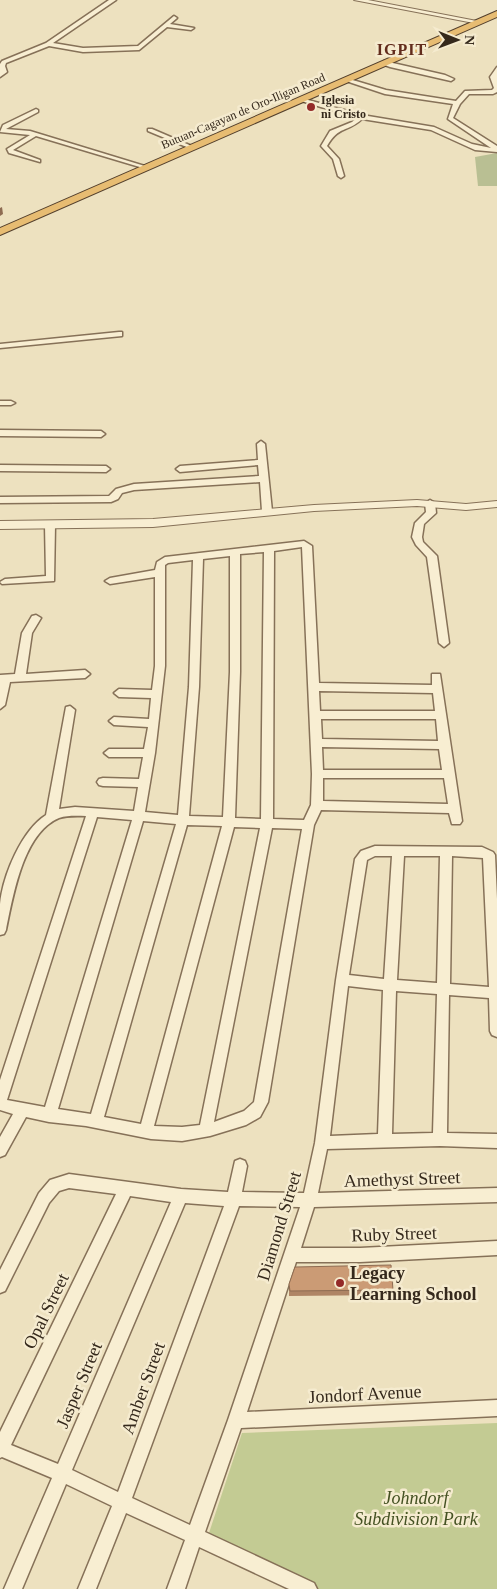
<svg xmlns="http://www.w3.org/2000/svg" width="497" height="1589" viewBox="0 0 497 1589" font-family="Georgia,serif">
<rect width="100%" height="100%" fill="#ede1bf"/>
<!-- green -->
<path fill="#c3cb93" d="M497 1423V1589H318L207 1539 242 1433Z"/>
<!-- cemetery -->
<path fill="#b9bf93" d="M497 153V186H478L475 157Z"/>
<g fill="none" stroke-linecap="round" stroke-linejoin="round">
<defs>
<g id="minor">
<path d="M109 0H116L53 43 83 48 138 46 174 16 177 18 170 24 194 28 191 30 167 27 139 50 83 52 49 46 6 63 5 66 7 72 0 77V64L2 61 46 43Z"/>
<path d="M384 61 445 75 454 79 451 81 390 67 382 64Z"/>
<path d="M497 67V92L493 94H469L460 104 453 118 497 146V152L475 150 431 130 362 119C347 133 339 125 327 146L339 159 344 176 341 178 338 176 333 159 321 146 330 131 352 122 357 118 298 100 301 98 362 115 434 127 472 144 491 148 448 119 453 104 385 94 343 80 346 78 386 90 456 101 465 91 492 90 494 88 490 77Z"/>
<path d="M36 109 38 110V112L6 129 30 131 148 167 143 168 36 136 13 150 40 160V162L9 153 7 149 30 135 0 132 3 125Z"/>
<path d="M148 129H152L194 147 189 148 148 131Z"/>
<path d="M119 332H122V336L0 348V344Z"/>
<path d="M0 401H11L15 403 11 405H0Z"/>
<path d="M0 430 101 431 105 434 101 437 0 436Z"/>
<path d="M261 441 265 444 272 511 267 514 262 511 260 482 134 490 122 493 118 499 111 502 0 503V497L109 496 116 489 134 484 259 476 258 465 180 472 176 469 180 466 258 460 257 444Z"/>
<path d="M0 465 106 466 110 469 106 472 0 471Z"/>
<path d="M430 500 435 503 436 513 424 524 422 537 423 542 437 556 449 643 444 647 439 643 427 557 416 545 412 537 415 523 426 512 425 503Z"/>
<path d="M50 522 55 525 54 581 2 584 0 582 5 579 46 576 45 525Z"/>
<path d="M304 541 312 546 319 683 432 685V674H440L462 821 460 824H452L449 813 321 810 314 825 268 1102 260 1117 246 1125 210 1136 182 1141 151 1139 86 1126 49 1122 26 1117 5 1155 0 1157V1137L13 1114 0 1110V1080L86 816C78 816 68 815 59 818 23 833 13 896 6 930L4 934 0 935C0 925 0 914 0 904 3 875 22 830 46 815L66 707 70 706 75 710 59 809 75 807 134 811 138 787 103 786 99 785 97 782 99 779 103 778 139 779 143 757H109L104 753 109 749H144L148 727 114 725 109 721 114 717 149 719 151 698 119 697 114 693 119 689 152 690 155 666V577L110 584 105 581 110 578 155 570 157 562 165 557ZM302 547 312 774 311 805 304 820 273 819 274 551ZM264 552 261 819 235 818 240 672V554ZM230 556V672L223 817 189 816 199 687 203 559ZM193 560 189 687 178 815 145 812 155 753 165 666V565L168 563ZM319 691 433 693 435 711H320ZM321 719H436L438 741 322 739ZM322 747 439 749 442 770H323ZM323 778H444L448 804 323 801ZM97 817 132 820 45 1107 7 1100ZM143 821 176 824 91 1114 58 1109ZM187 825 222 826 141 1124 104 1117ZM234 827 260 828 200 1125 182 1127 154 1126ZM272 828 302 829 254 1102 244 1111 214 1122Z"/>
<path d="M36 615 41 618 32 633 26 674 85 670 90 674 85 678 10 682 5 705 0 709V675L15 674 22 633 32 616Z"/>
<path d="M375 846 482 847 493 852 495 855 497 899V1037L492 1035 490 1031 489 998 449 995 447 1133 497 1134V1148L440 1146 327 1149 318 1193 497 1188V1202L314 1207 301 1248H360L497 1241V1255L360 1262H296L247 1412 497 1400V1416L241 1428 205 1532 314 1583 317 1589H289L199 1547 185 1589H167L185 1540 126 1513 96 1589H78L112 1506 66 1484 22 1589H4L52 1478 2 1457 0 1458V1432L116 1194 69 1188 59 1191 49 1203 5 1291 0 1293V1270L39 1193 50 1180 69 1174 181 1189 228 1192 235 1161 240 1159 245 1161 247 1166 242 1192 304 1193 315 1143 336 980 355 859 361 851ZM375 856H392L384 979 349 975 367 860ZM404 856H440L437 983 397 980ZM452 856 483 858 489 987 450 984ZM348 986 383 990 378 1134 330 1136ZM396 991 437 994 433 1133 392 1134ZM130 1196 171 1202 58 1464 11 1445ZM185 1203 224 1206 118 1492 72 1470ZM239 1206 300 1207 228 1420 190 1525 132 1498Z"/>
</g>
<g id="tertiary">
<path d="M354 0H368L482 22 479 24Z"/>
<path d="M417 500 466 504 497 501V507L466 510 417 506 314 511 153 527 0 529V521L153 519 314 505Z"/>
</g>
<path id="trunk" d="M497 11V17L0 235V228Z"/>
</defs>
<!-- minor casing -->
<use href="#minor" stroke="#867158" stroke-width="3"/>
<!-- tertiary casing -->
<use href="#tertiary" stroke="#867158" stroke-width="2"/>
<!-- trunk casing -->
<use href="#trunk" stroke="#533f2c" stroke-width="2"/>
<!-- minor -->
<use href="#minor" fill="#f8eed2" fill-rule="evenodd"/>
<!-- tertiary -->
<use href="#tertiary" fill="#f8eed2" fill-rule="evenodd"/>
<!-- trunk -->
<use href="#trunk" fill="#e7bc72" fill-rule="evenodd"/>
</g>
<!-- wall -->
<path fill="#af8565" d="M289 1284 393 1290 391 1295 289 1296Z"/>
<!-- shaded-wall -->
<path fill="#8e6c52" d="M2 207 3 214 0 216V208Z"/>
<!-- building -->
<path fill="#cb9b75" stroke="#8e6c52" d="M391 1265 393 1290 290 1291 289 1284 295 1267Z"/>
<!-- markers -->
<g fill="#942a28" stroke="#f5ebcf" stroke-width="2">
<circle cx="311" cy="107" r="5"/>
<circle cx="340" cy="1283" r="5"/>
</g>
<g text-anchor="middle" stroke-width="5" stroke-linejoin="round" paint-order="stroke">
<!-- far-poi labels -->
<g font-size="12" font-weight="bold" fill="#35291c" stroke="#f5ebcf" text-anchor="start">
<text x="321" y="104">Iglesia<tspan x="321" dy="14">ni Cristo</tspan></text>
</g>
<!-- far-street labels -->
<g font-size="12" fill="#35291c" stroke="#f5ebcf">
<text transform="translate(243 111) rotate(-23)" y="4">Butuan-Cagayan de Oro-Iligan Road</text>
</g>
<!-- far-district labels -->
<g font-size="16" font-weight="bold" letter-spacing="1" fill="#622c1c" stroke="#f5ebcf">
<text x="402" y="55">IGPIT</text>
</g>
<!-- near-street labels -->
<g font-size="18" fill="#35291c" stroke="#f5ebcf">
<text transform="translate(402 1179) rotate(-2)" y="6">Amethyst Street</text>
<text transform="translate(279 1226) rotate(-73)" y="6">Diamond Street</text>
<text transform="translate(394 1234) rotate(-2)" y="6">Ruby Street</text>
<text transform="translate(46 1311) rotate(-64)" y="6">Opal Street</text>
<text transform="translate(79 1385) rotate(-67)" y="6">Jasper Street</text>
<text transform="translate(143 1388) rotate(-70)" y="6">Amber Street</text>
<text transform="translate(365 1394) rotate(-3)" y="6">Jondorf Avenue</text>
</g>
<!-- near-poi labels -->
<g font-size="18" font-weight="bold" fill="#35291c" stroke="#f5ebcf" text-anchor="start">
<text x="350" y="1279">Legacy<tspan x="350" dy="21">Learning School</tspan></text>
</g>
<!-- near-park labels -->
<g font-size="18" font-style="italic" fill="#455223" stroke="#f5ebcf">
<text x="416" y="1504">Johndorf<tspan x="416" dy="21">Subdivision Park</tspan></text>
</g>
</g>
<!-- north arrow -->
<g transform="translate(457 40) rotate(91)" stroke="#f5ebcf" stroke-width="4" paint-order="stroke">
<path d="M0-4L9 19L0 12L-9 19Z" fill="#35291c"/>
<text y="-8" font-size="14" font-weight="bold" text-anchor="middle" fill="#35291c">N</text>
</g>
</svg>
